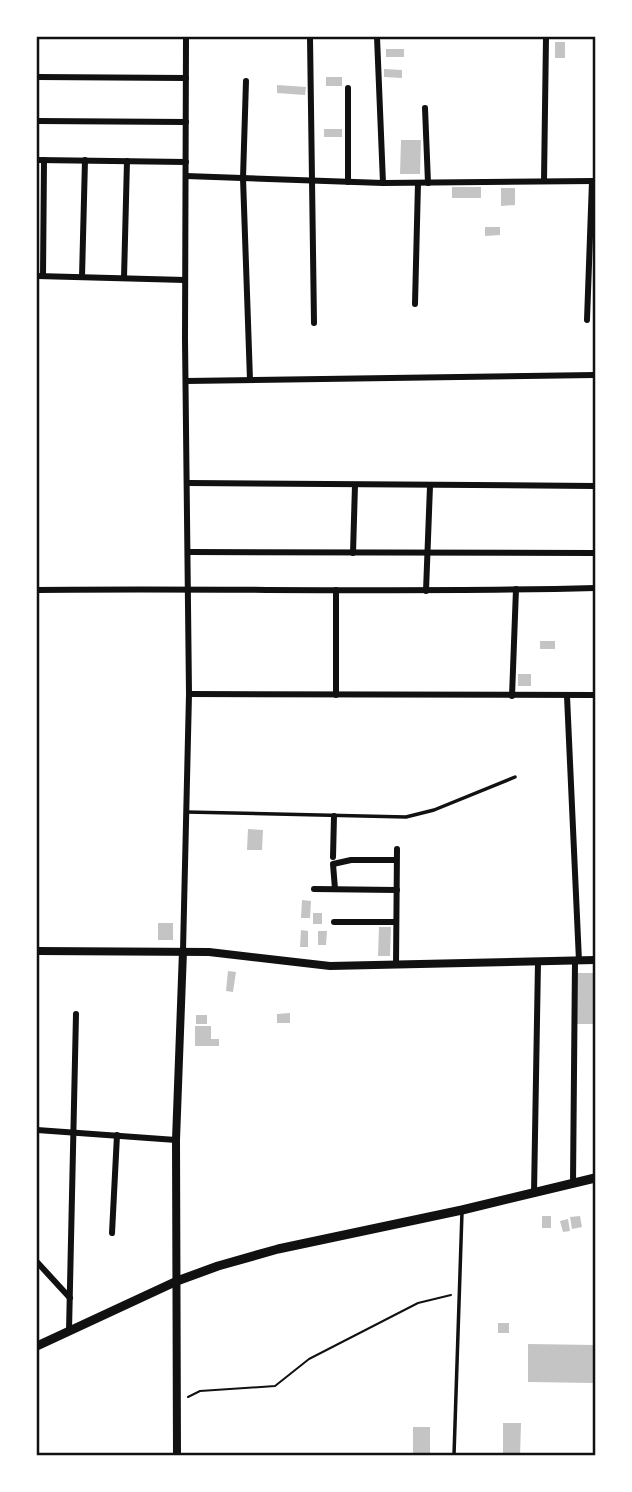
<svg xmlns="http://www.w3.org/2000/svg" width="632" height="1492" viewBox="0 0 632 1492" font-family="'PT Sans',sans-serif">
<rect width="100%" height="100%" fill="#fff"/>
<!-- building -->
<g fill="#c4c4c4">
<rect x="555" y="42" width="10" height="16"/>
<rect x="386" y="49" width="18" height="8"/>
<path d="M384 69 402 70V78L384 77Z"/>
<rect x="326" y="77" width="16" height="9"/>
<path d="M277 85 306 87 305 95 277 93Z"/>
<rect x="324" y="129" width="18" height="8"/>
<path d="M401 140H421L420 174H400Z"/>
<rect x="452" y="187" width="29" height="11"/>
<path d="M501 188H515V205L501 206Z"/>
<path d="M485 227H500V235L485 236Z"/>
<rect x="540" y="641" width="15" height="8"/>
<rect x="518" y="674" width="13" height="12"/>
<path d="M248 829 263 830 262 850H247Z"/>
<path d="M302 900 311 901 310 918H301Z"/>
<rect x="313" y="913" width="9" height="11"/>
<rect x="158" y="923" width="15" height="17"/>
<path d="M379 927H391L390 956H378Z"/>
<path d="M301 930 308 931V947H300Z"/>
<path d="M318 931H327L326 945H318Z"/>
<path d="M228 971 236 972 233 992 226 991Z"/>
<path d="M577 973H595L593 1024H577Z"/>
<path d="M290 1013V1023H277V1014Z"/>
<rect x="196" y="1015" width="11" height="9"/>
<path d="M195 1026H211V1039H219V1046H195Z"/>
<rect x="542" y="1216" width="9" height="12"/>
<path d="M580 1216 582 1227 572 1229 570 1217Z"/>
<path d="M568 1219 570 1231 563 1232 560 1221Z"/>
<rect x="498" y="1323" width="11" height="10"/>
<path d="M528 1344 595 1345V1383L528 1382Z"/>
<path d="M503 1423H521L520 1455H503Z"/>
<rect x="413" y="1427" width="17" height="28"/>
</g>
<g fill="none" stroke-linecap="round" stroke-linejoin="round">
<!-- path -->
<path stroke="#111" stroke-width="2" d="M188 1397 200 1391 275 1386 309 1359 418 1303 451 1295"/>
<!-- service -->
<g stroke="#111" stroke-width="3.5">
<path d="M186 812 406 817 434 810 515 777"/>
<path d="M454 1455 462 1212"/>
</g>
<!-- minor -->
<g stroke="#111" stroke-width="6">
<path d="M310 37 314 323"/>
<path d="M377 37 383 183"/>
<path d="M37 77 186 78"/>
<path d="M246 81 243 178 250 380"/>
<path d="M348 88V182"/>
<path d="M425 108 428 183"/>
<path d="M37 121 186 122"/>
<path d="M37 160 186 162"/>
<path d="M186 176 383 183 595 181"/>
<path d="M544 181 546 37"/>
<path d="M37 276 185 280"/>
<path d="M43 276 44 160"/>
<path d="M82 277 85 160"/>
<path d="M124 278 127 161"/>
<path d="M415 304 418 183"/>
<path d="M587 320 592 181"/>
<path d="M186 381 595 375"/>
<path d="M188 483 595 486"/>
<path d="M189 552 595 553"/>
<path d="M353 553 355 485"/>
<path d="M37 590C223 588 409 593 595 588"/>
<path d="M426 591 430 486"/>
<path d="M189 694 595 695"/>
<path d="M336 695V590"/>
<path d="M512 696 516 589"/>
<path d="M567 696 579 961"/>
<path d="M333 857 334 816"/>
<path d="M314 889 397 890"/>
<path d="M335 889 333 864 351 860H396"/>
<path d="M334 922H396"/>
<path d="M183 951 189 694 185 339 186 37"/>
<path d="M396 965 397 849"/>
<path d="M37 1130 176 1140"/>
<path d="M573 1184 575 961"/>
<path d="M534 1194 538 962"/>
<path d="M112 1233 117 1135"/>
<path d="M37 1262 70 1298"/>
<path d="M69 1331 76 1014"/>
</g>
<!-- tertiary -->
<g stroke="#111" stroke-width="8">
<path d="M37 951 209 952 330 966 595 960"/>
<path d="M177 1455 176 1140 183 951"/>
</g>
<!-- secondary -->
<path stroke="#111" stroke-width="9" d="M37 1346 177 1281 218 1266 278 1249 462 1210 595 1178"/>
</g>
<!-- border -->
<rect width="632" height="1492" fill="none" stroke="#ffffff" stroke-width="77"/>
<rect x="38" y="38" width="556" height="1416" fill="none" stroke="#111" stroke-width="2.5"/>
</svg>
